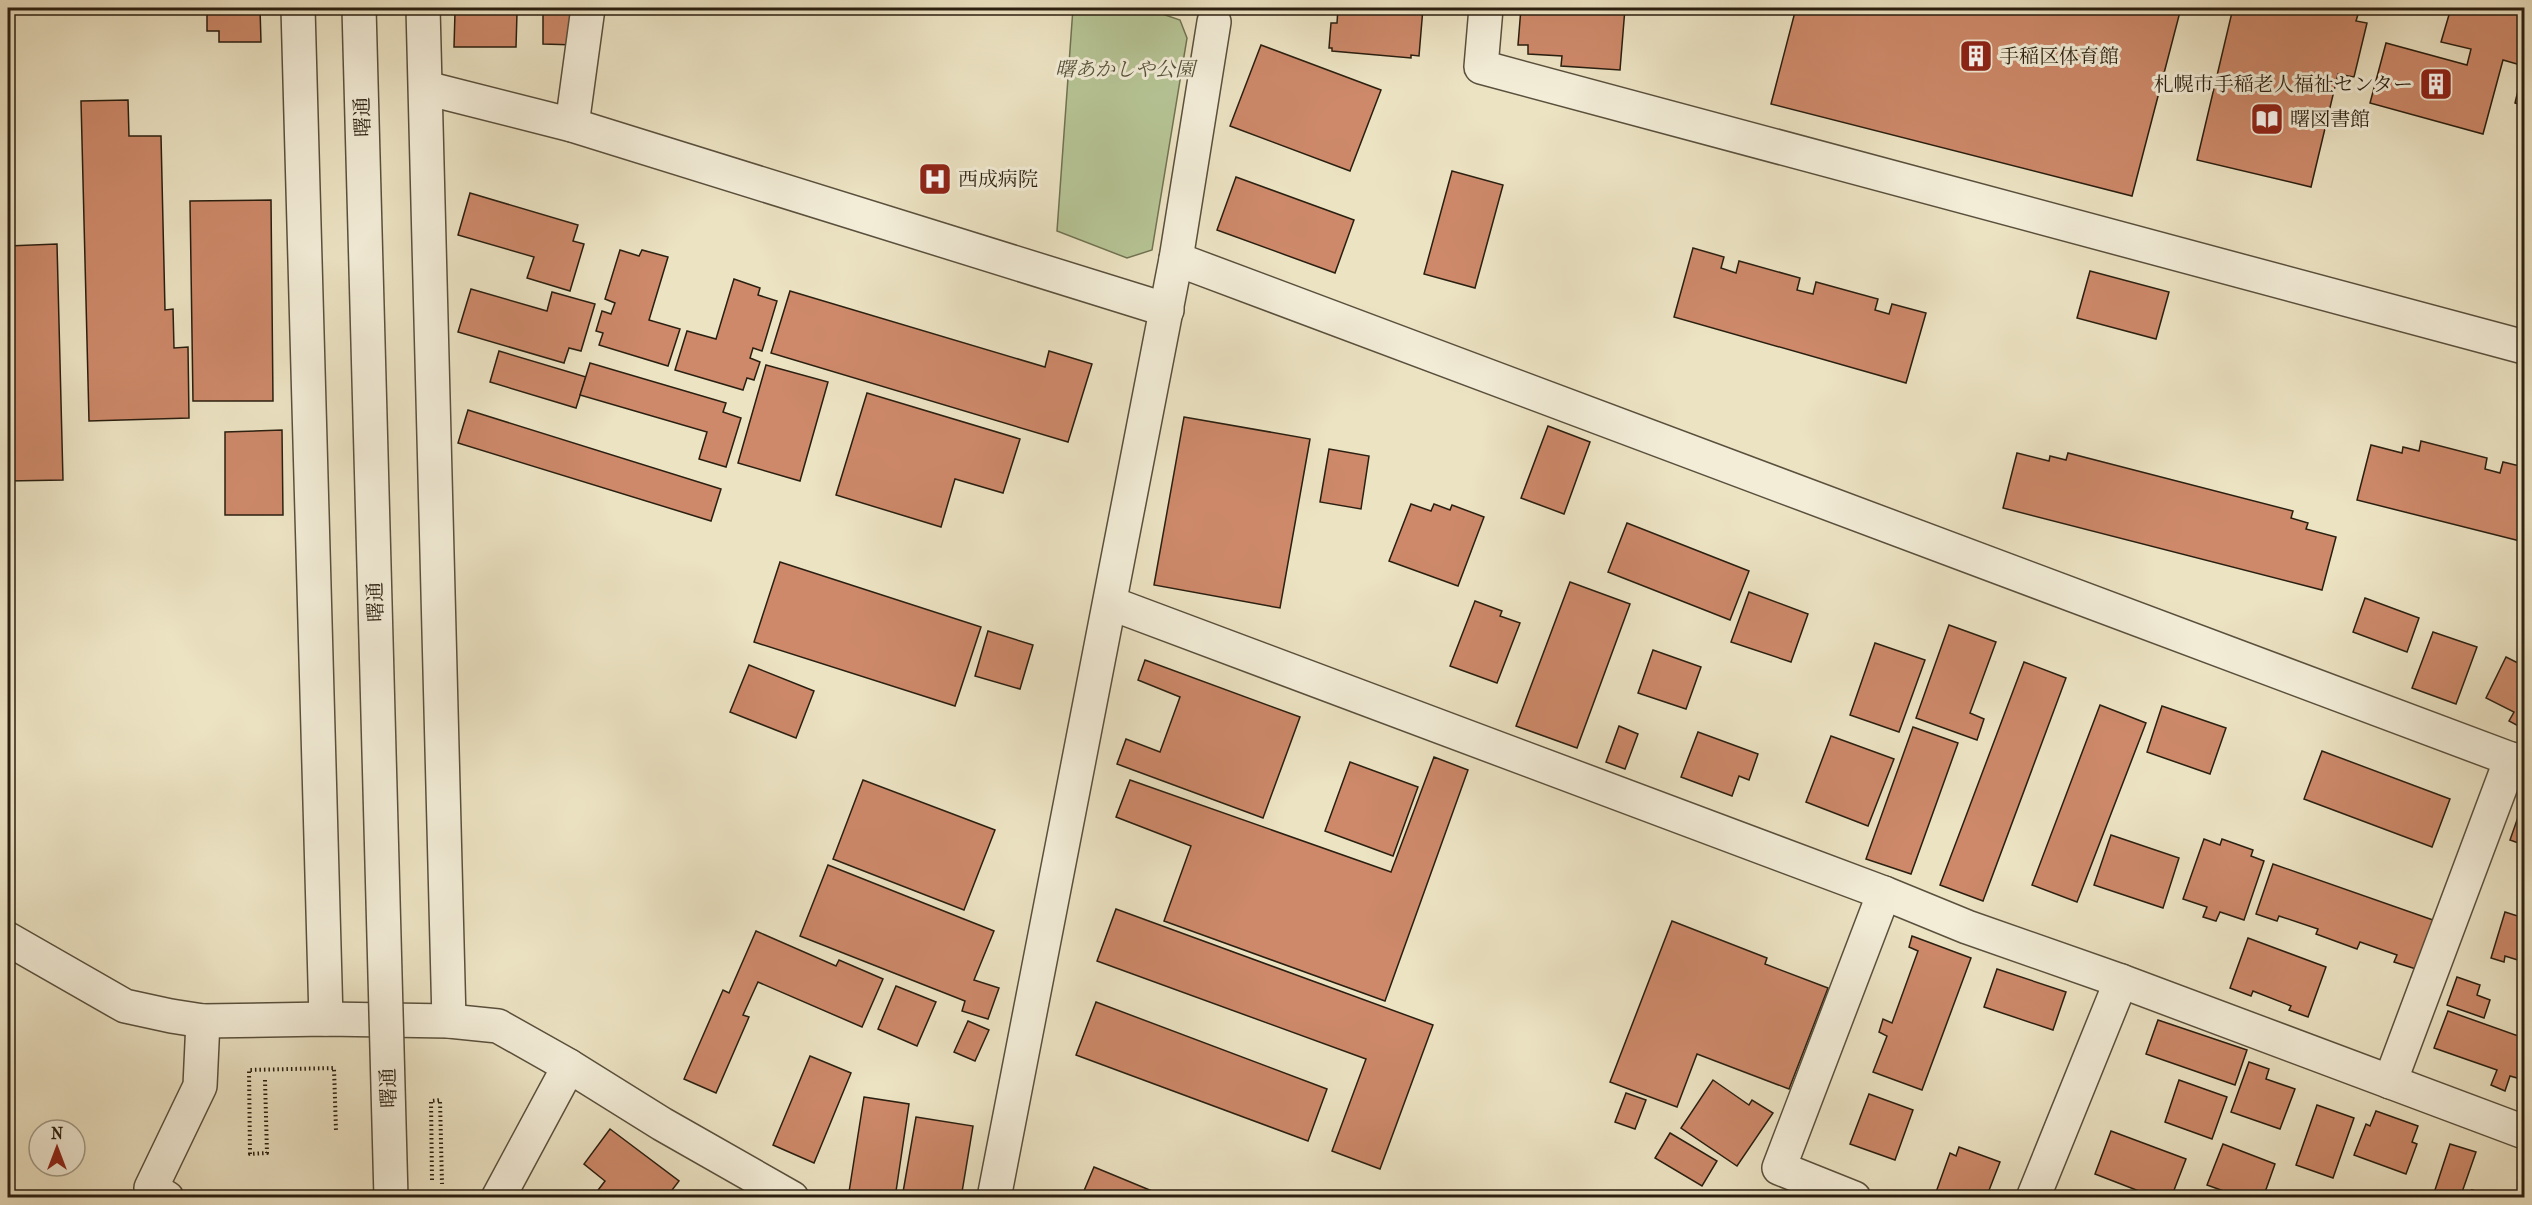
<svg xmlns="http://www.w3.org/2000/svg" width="2532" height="1205" viewBox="0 0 2532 1205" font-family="'IM FELL French Canon','Noto Serif JP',serif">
<rect width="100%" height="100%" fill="#ece3c3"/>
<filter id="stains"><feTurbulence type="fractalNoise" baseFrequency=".00333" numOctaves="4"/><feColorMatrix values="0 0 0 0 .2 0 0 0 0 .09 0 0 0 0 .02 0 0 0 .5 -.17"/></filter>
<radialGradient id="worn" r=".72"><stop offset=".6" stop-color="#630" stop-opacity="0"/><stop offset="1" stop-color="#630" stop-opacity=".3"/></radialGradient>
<!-- green -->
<path fill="#b6c495" stroke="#707252" stroke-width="1.5" d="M1073 8H1145L1180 20 1187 38 1152 250 1127 258 1057 231Z"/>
<!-- building -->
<g fill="#cd896a" stroke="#2a1f10" stroke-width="1.5">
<path d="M207 8H260L261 42H219V31H207Z"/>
<path d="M543 8H577L576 45 543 44Z"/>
<path d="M1338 8H1423L1419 56 1411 55V58L1332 51V48H1329L1331 23H1337Z"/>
<path d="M1521 8H1625L1620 70 1561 66 1562 56 1528 54V45H1518Z"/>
<path d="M1796 8H2181L2132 196 1771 104Z"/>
<path d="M2233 8H2360L2356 21 2367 23 2354 77 2338 74 2311 187 2197 160Z"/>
<path d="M2451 8H2524V106L2515 103 2524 66 2503 60 2483 134 2370 103 2386 43 2467 65 2471 49 2441 42Z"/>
<path d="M455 12 517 13 516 47H454Z"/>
<path d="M1261 45 1381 90 1350 171 1230 126Z"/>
<path d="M128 100 129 136H161L165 310 173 309 174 348 188 347 189 418 89 421 81 101Z"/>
<path d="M1452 171 1503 185 1475 288 1424 274Z"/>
<path d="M1236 177 1354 220 1335 273 1217 230Z"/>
<path d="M470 193 578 225 573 241 584 244 570 291 527 278 534 257 458 235Z"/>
<path d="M271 200 273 401H193L190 201Z"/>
<path d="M57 244 63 480 8 481V246Z"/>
<path d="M1693 248 1724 257 1721 268 1736 273 1739 261 1800 278 1797 290 1813 294 1816 282 1878 299 1875 310 1889 314 1892 304 1926 313 1906 383 1674 317Z"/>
<path d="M620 250 639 256 642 250 668 257 649 320 680 329 668 366 599 345 603 333 596 331 602 311 611 314 615 303 605 299Z"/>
<path d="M2090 271 2169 292 2156 339 2077 318Z"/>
<path d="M734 279 760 288 758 295 777 301 762 351 753 348 750 358 760 362 754 380 747 378 743 390 675 370 687 331 716 339Z"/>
<path d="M471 289 547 311 552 292 595 304 581 351 569 348 564 363 458 332Z"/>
<path d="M790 291 1045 367 1049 351 1092 364 1068 442 771 353Z"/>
<path d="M499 351 586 377 576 408 490 382Z"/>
<path d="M590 363 726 403 723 412 741 418 726 467 699 459 707 432 580 395Z"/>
<path d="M766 365 828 382 800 481 738 463Z"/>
<path d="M867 393 1020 439 1003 493 955 479 941 527 836 495Z"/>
<path d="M468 410 721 489 711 521 458 443Z"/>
<path d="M1184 417 1310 439 1280 608 1154 585Z"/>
<path d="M1548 426 1590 442 1564 514 1521 498Z"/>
<path d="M282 430 283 515H225V432Z"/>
<path d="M2421 441 2487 458 2485 469 2500 473 2503 462 2524 467V542L2357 500 2371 445 2402 453 2403 447 2419 451Z"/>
<path d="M1329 449 1369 456 1361 509 1320 502Z"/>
<path d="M2017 453 2049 461 2050 456 2066 460 2068 453 2293 511 2291 518 2308 523 2306 529 2336 537 2322 590 2003 508Z"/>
<path d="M1411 504 1431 511 1434 504 1450 510 1452 505 1484 517 1458 586 1389 561Z"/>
<path d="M1627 523 1749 571 1730 620 1608 572Z"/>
<path d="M780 562 981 627 955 706 754 642Z"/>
<path d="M1570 582 1630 604 1577 748 1516 726Z"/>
<path d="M1749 592 1808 614 1791 662 1731 642Z"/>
<path d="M2365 598 2419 618 2407 652 2353 632Z"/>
<path d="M1475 601 1502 611 1500 616 1520 623 1497 683 1450 666Z"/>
<path d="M1949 625 1996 642 1970 713 1984 719 1977 740 1916 718Z"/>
<path d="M988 631 1033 645 1020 689 975 676Z"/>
<path d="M2433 632 2477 647 2456 704 2412 688Z"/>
<path d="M1875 643 1925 660 1899 732 1850 715Z"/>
<path d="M1653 650 1701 667 1686 709 1638 693Z"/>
<path d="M2506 657 2524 666V729L2509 721 2514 712 2486 698Z"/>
<path d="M1145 660 1300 717 1263 818 1117 764 1126 739 1160 752 1180 697 1138 680Z"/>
<path d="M2024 662 2066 678 1983 901 1940 885Z"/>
<path d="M749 665 814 691 796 738 730 712Z"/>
<path d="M2100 705 2146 723 2077 902 2032 885Z"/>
<path d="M2162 706 2226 728 2210 774 2147 752Z"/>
<path d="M1619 726 1638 734 1625 769 1606 762Z"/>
<path d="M1913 727 1958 743 1911 874 1866 859Z"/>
<path d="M1698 732 1758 754 1749 780 1739 776 1732 796 1681 777Z"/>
<path d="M1831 736 1894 759 1868 826 1806 802Z"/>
<path d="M2322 751 2450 799 2432 847 2304 799Z"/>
<path d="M1434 757 1468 770 1385 1001 1164 921 1191 846 1116 817 1130 780 1391 872Z"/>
<path d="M1350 762 1418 787 1393 856 1325 831Z"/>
<path d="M863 780 995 830 964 910 833 859Z"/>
<path d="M2524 800V845L2510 840Z"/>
<path d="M2111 835 2179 858 2163 908 2094 885Z"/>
<path d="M2204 839 2220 845 2222 839 2253 850 2251 856 2264 861 2244 920 2220 912 2216 921 2203 917 2207 907 2183 899Z"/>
<path d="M2273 864 2433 920 2416 969 2394 962 2397 955 2360 942 2357 949 2316 934 2318 929 2279 916 2277 921 2256 914Z"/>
<path d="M828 865 994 931 974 980 999 988 988 1019 962 1011 965 1001 800 936Z"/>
<path d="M1116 909 1433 1025 1380 1169 1332 1151 1366 1059 1097 961Z"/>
<path d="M2505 912 2524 918V962L2505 956 2504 962 2491 958Z"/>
<path d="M1672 921 1767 958 1765 964 1828 988 1789 1089 1697 1054 1677 1107 1610 1082Z"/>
<path d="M756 931 836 966 839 960 883 979 862 1027 758 982 743 1015 749 1017 716 1093 684 1079 723 990 729 993Z"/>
<path d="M1912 936 1971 958 1922 1090 1873 1072 1887 1036 1879 1032 1883 1019 1892 1023 1918 951 1909 947Z"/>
<path d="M2248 938 2326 967 2308 1017 2289 1010 2291 1006 2253 991 2251 996 2230 988Z"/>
<path d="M1997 969 2066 992 2053 1030 1984 1007Z"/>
<path d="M2457 977 2480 985 2477 995 2490 1000 2484 1018 2447 1005Z"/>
<path d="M896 986 936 1002 917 1046 878 1029Z"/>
<path d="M1096 1002 1327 1089 1308 1141 1076 1055Z"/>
<path d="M2448 1011 2524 1038V1080L2510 1076 2505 1091 2491 1085 2497 1070 2434 1048Z"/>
<path d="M2158 1020 2247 1050 2235 1085 2146 1054Z"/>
<path d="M968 1021 989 1030 975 1061 954 1052Z"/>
<path d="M810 1056 851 1073 814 1163 773 1145Z"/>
<path d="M2249 1062 2269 1069 2266 1079 2295 1089 2280 1129 2231 1112Z"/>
<path d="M1713 1080 1749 1105 1752 1100 1773 1113 1737 1166 1681 1128Z"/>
<path d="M2179 1080 2227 1097 2212 1139 2165 1122Z"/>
<path d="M1626 1093 1646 1100 1635 1129 1615 1122Z"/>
<path d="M1869 1094 1913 1110 1895 1160 1850 1144Z"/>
<path d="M864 1097 909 1104 895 1198 849 1192Z"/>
<path d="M2317 1105 2354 1118 2333 1178 2296 1165Z"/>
<path d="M2376 1111 2418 1126 2412 1142 2417 1144 2406 1174 2354 1155 2366 1124 2370 1126Z"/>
<path d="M916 1117 973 1126 961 1198H902Z"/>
<path d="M610 1129 679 1181 666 1198H592L605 1181 584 1164Z"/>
<path d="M2111 1131 2186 1159 2171 1198H2157L2095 1174Z"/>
<path d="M1670 1133 1717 1161 1702 1186 1655 1158Z"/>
<path d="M2223 1144 2275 1164 2263 1198H2243L2207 1185Z"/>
<path d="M2450 1144 2476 1152 2460 1198H2439L2433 1196Z"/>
<path d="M1959 1147 2000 1162 1986 1198H1942L1935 1195 1950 1153 1956 1156Z"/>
<path d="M1094 1167 1169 1198H1081Z"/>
<path d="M2472 1190 2495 1198H2470Z"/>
</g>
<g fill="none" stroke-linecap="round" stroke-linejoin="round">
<defs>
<g id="minor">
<path d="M298 8 326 1019"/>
<path d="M423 8 449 1021"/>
<path d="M1486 8 1481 67 2524 347"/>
<path d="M426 88 572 125 1167 310"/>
<path d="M572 125 588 8"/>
<path d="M1176 259 2524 764"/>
<path d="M1110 603 1884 893 1967 927 2121 981 2524 1132"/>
<path d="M8 939 125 1006 171 1016 203 1021 326 1019 449 1021 498 1026 569 1066 662 1124 792 1198"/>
<path d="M2390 1082 2511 759"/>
<path d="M167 1198 151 1188 200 1086 203 1021"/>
<path d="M498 1198 569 1066"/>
<path d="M994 1198 1176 259 1214 22"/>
<path d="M1854 1198 1779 1168 1884 893"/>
<path d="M2033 1198 2121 981"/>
</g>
</defs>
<!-- minor casing -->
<use href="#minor" stroke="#5a503d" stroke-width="36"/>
<!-- path -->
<g stroke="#2a1f10" stroke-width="4" stroke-dasharray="1.5 3" stroke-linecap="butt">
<path d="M265 1080 267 1153 250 1154 249 1070 334 1068 336 1131"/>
<path d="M432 1180 431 1101 440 1100 442 1184"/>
</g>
<!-- minor -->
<use href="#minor" stroke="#f3edd8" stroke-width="33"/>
<defs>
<path id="minor-bridge" d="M359 8 391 1198"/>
</defs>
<!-- minor-bridge casing -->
<use href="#minor-bridge" stroke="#5a503d" stroke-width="36" stroke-linecap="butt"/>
<!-- minor-bridge -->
<use href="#minor-bridge" stroke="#f3edd8" stroke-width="33"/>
</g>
<!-- icons -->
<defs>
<symbol id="building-square" viewBox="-11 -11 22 22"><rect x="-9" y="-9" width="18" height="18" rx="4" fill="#8f2418" stroke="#f3edd8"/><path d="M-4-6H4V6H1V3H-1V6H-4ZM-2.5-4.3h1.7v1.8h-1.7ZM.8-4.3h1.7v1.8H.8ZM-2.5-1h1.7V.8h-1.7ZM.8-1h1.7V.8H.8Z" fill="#fff"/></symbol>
<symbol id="library-square" viewBox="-11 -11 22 22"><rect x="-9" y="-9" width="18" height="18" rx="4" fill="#8f2418" stroke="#f3edd8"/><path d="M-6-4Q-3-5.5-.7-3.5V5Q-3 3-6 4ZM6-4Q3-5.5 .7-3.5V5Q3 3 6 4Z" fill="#fff"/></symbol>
<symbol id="hospital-square" viewBox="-11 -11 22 22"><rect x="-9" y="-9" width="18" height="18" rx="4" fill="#8f2418" stroke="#f3edd8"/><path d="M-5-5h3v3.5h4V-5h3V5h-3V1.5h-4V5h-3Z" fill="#fff"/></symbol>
</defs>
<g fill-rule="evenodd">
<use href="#building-square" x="1957" y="37" width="38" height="38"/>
<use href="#building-square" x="2417" y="65" width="38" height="38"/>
<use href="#library-square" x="2248" y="100" width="38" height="38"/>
<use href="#hospital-square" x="916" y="160" width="38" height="38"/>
</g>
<g text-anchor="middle" stroke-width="6" stroke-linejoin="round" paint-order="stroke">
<!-- poi labels -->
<g font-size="20" fill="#2a1f10" stroke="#f3edd8" text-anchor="start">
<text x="1999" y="63">手稲区体育館</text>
<text x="2413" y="91" text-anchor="end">札幌市手稲老人福祉センター</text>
<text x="2290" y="126">曙図書館</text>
<text x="958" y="186">西成病院</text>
</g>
<!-- park labels -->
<g font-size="20" font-style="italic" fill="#545138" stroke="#f3edd8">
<text x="1125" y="76">曙あかしや公園</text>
</g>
<!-- street labels -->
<g font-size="20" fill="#2a1f10" stroke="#f3edd8">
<text transform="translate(362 117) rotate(-92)" y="7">曙通</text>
<text transform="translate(375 602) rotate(-92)" y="7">曙通</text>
<text transform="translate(388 1088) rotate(-92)" y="7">曙通</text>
</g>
</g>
<!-- margin -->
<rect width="2532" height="1205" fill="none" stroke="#ece3c3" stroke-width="30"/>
<rect x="9" y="9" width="2514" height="1187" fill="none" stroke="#2a1f10" stroke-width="3"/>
<rect x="15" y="15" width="2502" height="1175" fill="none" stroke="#2a1f10" stroke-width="1.5"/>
<!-- north arrow -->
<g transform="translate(57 1148)"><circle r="28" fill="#f3edd8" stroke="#a39b88" stroke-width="1.5"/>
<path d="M0-4.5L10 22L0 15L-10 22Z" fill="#8f2418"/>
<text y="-9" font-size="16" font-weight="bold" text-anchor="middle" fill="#2a1f10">N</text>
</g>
<rect width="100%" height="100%" filter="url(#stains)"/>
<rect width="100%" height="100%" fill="url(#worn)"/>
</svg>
